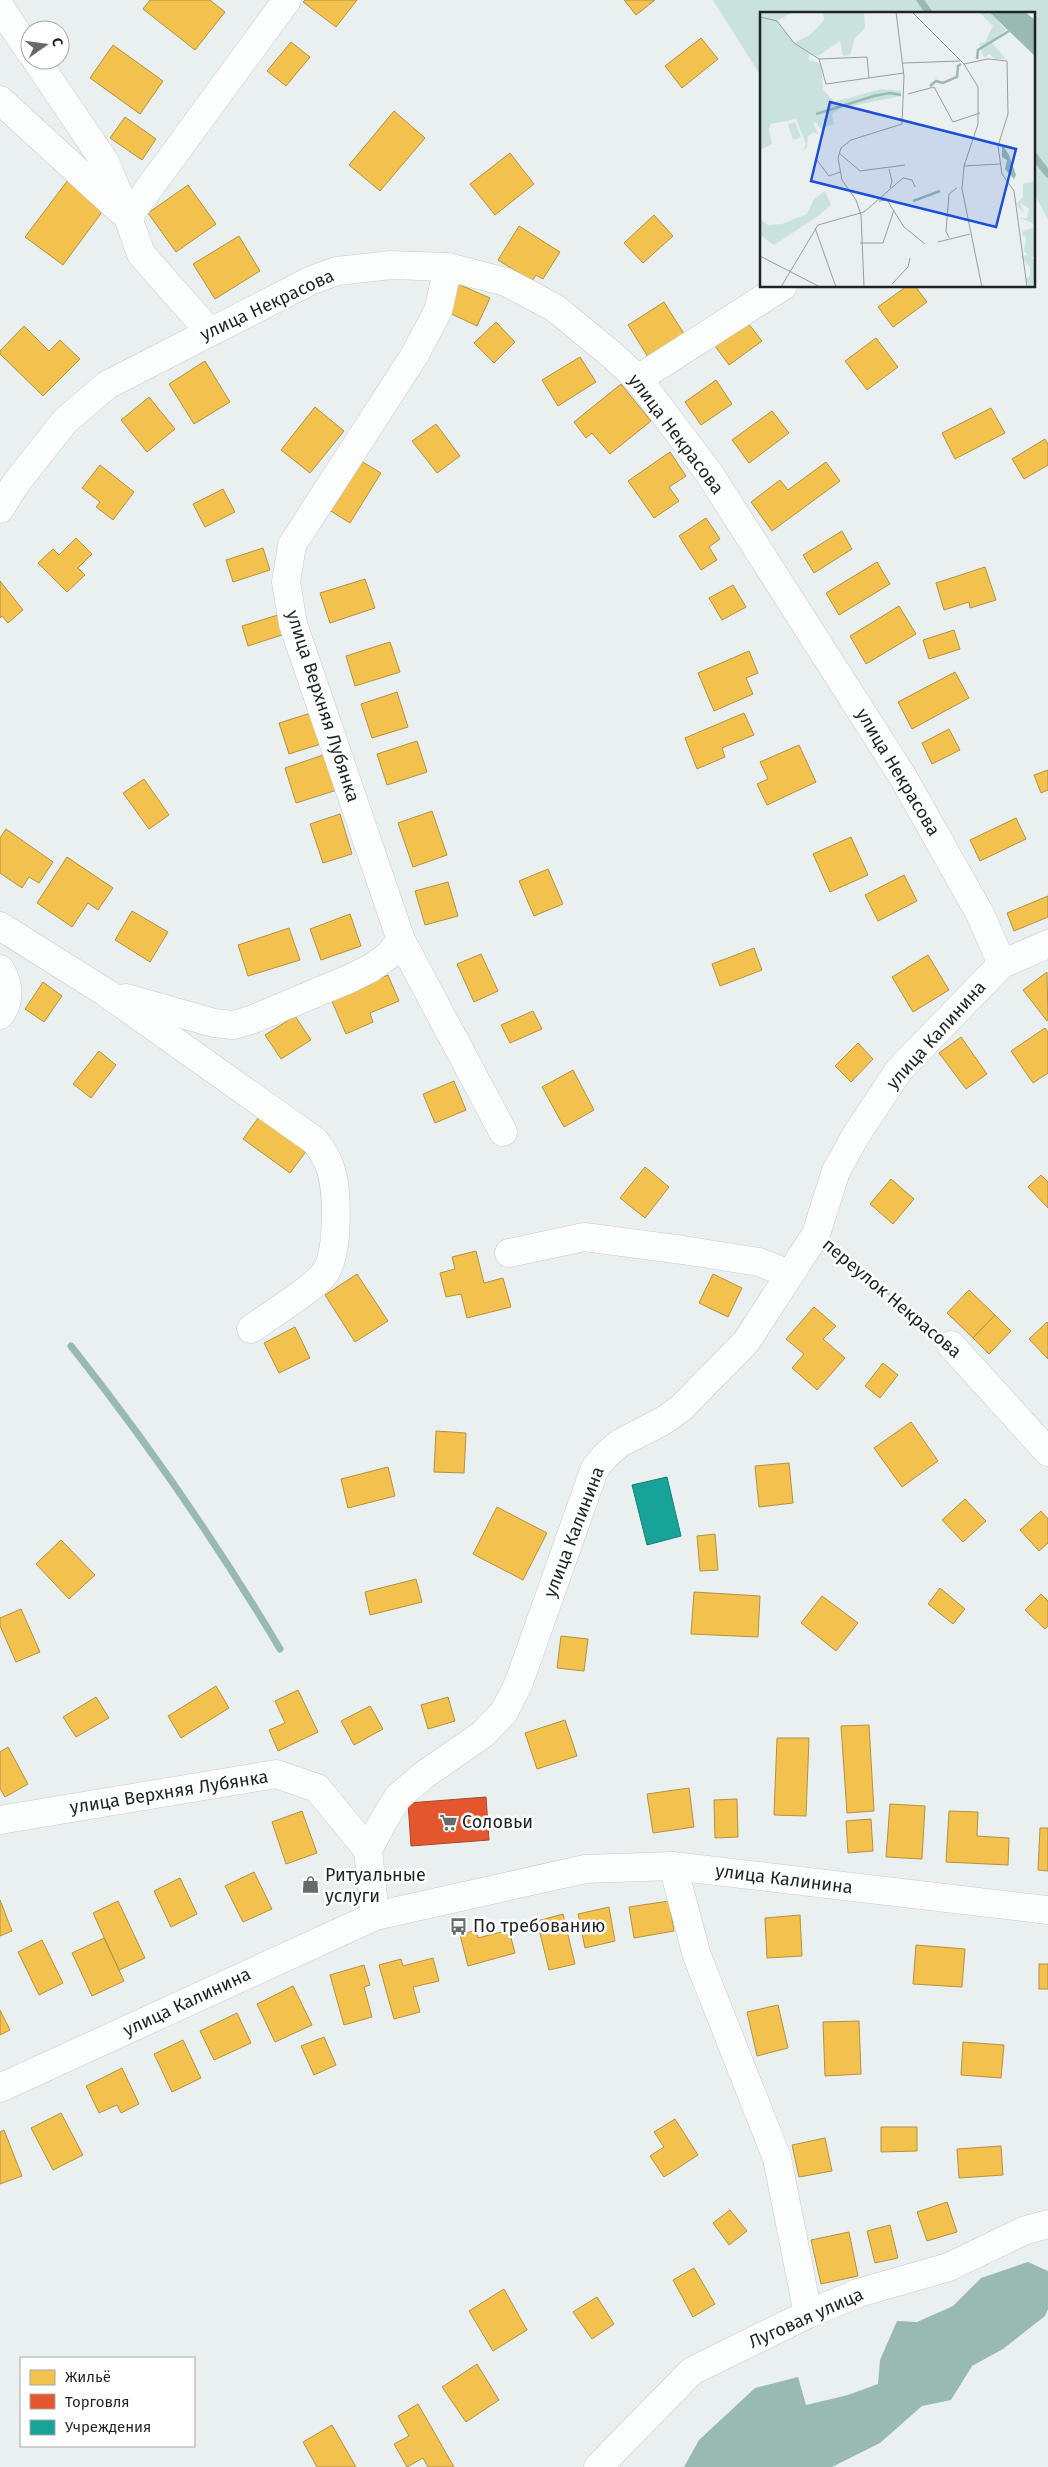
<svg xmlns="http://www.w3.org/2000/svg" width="1048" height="2467" viewBox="0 0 1048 2467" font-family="'Fira Sans',sans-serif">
<rect width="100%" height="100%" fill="#eaf0ef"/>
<!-- green -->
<path fill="#cae2dd" d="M713 0H1048V219L1034 194V14H762V78Z"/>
<!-- water -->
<path fill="#99b9b3" d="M1028 2262 1048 2271V2309L1045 2316 1003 2349 972 2366 951 2400 922 2406 880 2443 832 2467H684L699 2440 755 2388 798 2377 806 2405 848 2395 878 2384 880 2360 897 2321 917 2322 953 2306 981 2278Z"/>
<!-- homes -->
<g fill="#f2c14e" stroke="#b39241">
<path d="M150 0H210L225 12 195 50 143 9Z"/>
<path d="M305 0H357L336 27 303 2Z"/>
<path d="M624 0H655L636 15Z"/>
<path d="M701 38 718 59 682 88 665 66Z"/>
<path d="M291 42 310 57 286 86 267 71Z"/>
<path d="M113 45 163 81 140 114 90 78Z"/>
<path d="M394 111 425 138 380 191 349 165Z"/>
<path d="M125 117 156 139 142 160 110 138Z"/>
<path d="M510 153 534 184 495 215 470 184Z"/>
<path d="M68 180 105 208 63 265 25 237Z"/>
<path d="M188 185 216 224 176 252 148 213Z"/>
<path d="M654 215 673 236 643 263 624 243Z"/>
<path d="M519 226 560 252 543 279 536 275 532 281 498 260Z"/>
<path d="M239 236 260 271 215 299 193 264Z"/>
<path d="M456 283 490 298 477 326 443 310Z"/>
<path d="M907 286H915L927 302 893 327 878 307Z"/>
<path d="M664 302 686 337 650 360 628 325Z"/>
<path d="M744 318 762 341 729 365 712 342Z"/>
<path d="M496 322 515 342 494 363 474 343Z"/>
<path d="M24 326 49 351 60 340 80 359 43 396 0 354V351Z"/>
<path d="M876 338 898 367 867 390 845 361Z"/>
<path d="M580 357 596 382 558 406 542 380Z"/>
<path d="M205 361 230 402 194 424 169 384Z"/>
<path d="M716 380 732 404 701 425 685 402Z"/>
<path d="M621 384 651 421 610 454 592 433 586 438 574 422Z"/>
<path d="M149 397 175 429 147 452 121 420Z"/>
<path d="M315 407 344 431 310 473 281 450Z"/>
<path d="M991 408 1005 433 955 459 942 433Z"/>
<path d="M772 411 789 433 749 463 732 440Z"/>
<path d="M436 424 460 456 437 473 412 441Z"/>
<path d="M1045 439 1048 444V465L1024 479 1012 459Z"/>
<path d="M670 452 686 476 669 487 679 501 654 518 628 481Z"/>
<path d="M356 458 381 473 350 523 326 508Z"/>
<path d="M826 462 840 481 772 531 751 502 780 480 788 490Z"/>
<path d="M100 465 134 492 113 520 96 507 100 502 82 488Z"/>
<path d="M223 489 235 512 205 527 193 504Z"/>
<path d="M706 518 720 539 709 547 717 560 701 570 679 536Z"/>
<path d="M842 531 852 549 814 573 803 555Z"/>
<path d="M76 538 92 554 78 568 85 575 67 592 38 563 53 549 59 555Z"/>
<path d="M263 548 270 570 233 582 226 560Z"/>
<path d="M877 562 890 584 839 615 826 593Z"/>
<path d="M985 567 996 600 970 608 969 602 944 610 936 583Z"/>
<path d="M365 579 375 608 330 623 320 593Z"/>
<path d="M0 581 23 610 8 623 2 616 0 618Z"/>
<path d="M733 585 746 607 722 620 709 598Z"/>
<path d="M899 606 916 634 866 664 850 636Z"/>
<path d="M278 615 285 634 248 646 242 626Z"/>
<path d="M954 630 960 649 929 659 923 640Z"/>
<path d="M390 642 400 672 355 686 346 656Z"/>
<path d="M749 651 758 673 746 678 753 694 714 711 698 673Z"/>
<path d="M955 672 969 698 912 729 898 702Z"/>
<path d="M397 692 408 727 372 738 361 704Z"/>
<path d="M314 712 324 743 289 754 279 723Z"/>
<path d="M744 713 754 735 722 748 725 757 697 769 685 738Z"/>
<path d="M949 729 960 750 932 764 922 743Z"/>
<path d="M417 741 427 772 387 785 377 754Z"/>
<path d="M799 745 816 782 767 805 757 784 768 779 760 762Z"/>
<path d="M326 754 337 790 296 803 285 768Z"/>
<path d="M1048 770V790L1041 793 1034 775Z"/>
<path d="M144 779 169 815 149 829 123 793Z"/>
<path d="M432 811 447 855 413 867 398 823Z"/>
<path d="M340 814 352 854 323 863 310 824Z"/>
<path d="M1016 818 1026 839 980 861 970 840Z"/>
<path d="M6 829 53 862 39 883 29 877 22 888 0 873V838Z"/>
<path d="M851 837 868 875 830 892 813 854Z"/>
<path d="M67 857 113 888 98 910 88 903 72 927 37 903Z"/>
<path d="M548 869 563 904 534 916 519 881Z"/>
<path d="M904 875 917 901 878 921 865 895Z"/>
<path d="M448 882 458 916 425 925 415 891Z"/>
<path d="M1048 896V917L1014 931 1007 913Z"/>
<path d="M132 911 168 932 150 962 115 940Z"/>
<path d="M350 914 361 946 321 960 310 929Z"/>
<path d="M289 928 300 960 248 976 238 945Z"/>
<path d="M754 948 762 970 720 986 712 964Z"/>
<path d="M481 954 498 991 474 1002 457 964Z"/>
<path d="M928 955 949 990 913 1012 892 977Z"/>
<path d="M1047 972 1048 1020 1047 1021 1023 990Z"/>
<path d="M388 975 399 1001 370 1013 373 1022 346 1034 331 999Z"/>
<path d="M43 982 62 996 44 1022 25 1009Z"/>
<path d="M533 1011 542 1029 510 1043 501 1025Z"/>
<path d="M295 1016 311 1040 281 1059 265 1035Z"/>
<path d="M1045 1028 1048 1032V1073L1033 1083 1011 1051Z"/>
<path d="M961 1037 987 1074 966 1089 939 1053Z"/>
<path d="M858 1043 873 1059 851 1082 835 1066Z"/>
<path d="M99 1051 116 1065 91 1098 73 1084Z"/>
<path d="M573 1070 594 1110 564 1127 542 1087Z"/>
<path d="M454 1081 466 1110 435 1123 423 1094Z"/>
<path d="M261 1114 308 1149 290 1173 243 1139Z"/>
<path d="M645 1167 669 1187 645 1218 620 1198Z"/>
<path d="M1041 1175 1048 1182V1208L1028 1187Z"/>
<path d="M891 1179 914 1199 893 1224 870 1204Z"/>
<path d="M476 1251 484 1283 503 1278 511 1307 467 1318 461 1294 446 1297 440 1273 455 1269 452 1257Z"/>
<path d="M357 1274 388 1321 355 1342 325 1295Z"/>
<path d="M713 1274 742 1288 728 1317 699 1303Z"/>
<path d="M969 1290 995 1315 973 1338 947 1313Z"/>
<path d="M814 1307 836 1326 823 1339 845 1358 817 1390 792 1368 804 1354 786 1339Z"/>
<path d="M995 1315 1011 1331 989 1354 973 1338Z"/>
<path d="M1047 1322 1048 1323V1359L1029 1339Z"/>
<path d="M295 1327 310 1358 279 1373 264 1343Z"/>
<path d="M883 1363 898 1375 880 1398 865 1386Z"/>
<path d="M911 1422 938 1461 902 1487 874 1448Z"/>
<path d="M436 1431 466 1433 464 1473 434 1472Z"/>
<path d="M789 1463 793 1503 759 1507 755 1466Z"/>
<path d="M388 1467 395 1496 348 1508 341 1479Z"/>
<path d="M965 1499 986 1521 963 1542 942 1520Z"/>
<path d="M497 1507 547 1533 523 1580 473 1554Z"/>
<path d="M1041 1511 1048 1519V1543L1039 1551 1020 1530Z"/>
<path d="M715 1534 718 1570 700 1571 697 1536Z"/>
<path d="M61 1540 95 1575 69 1599 36 1564Z"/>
<path d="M416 1579 422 1602 370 1615 365 1592Z"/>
<path d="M940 1588 965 1609 953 1624 928 1604Z"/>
<path d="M694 1592 760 1596 758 1637 691 1634Z"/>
<path d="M1041 1594 1048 1601V1626L1045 1629 1025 1610Z"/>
<path d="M822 1596 858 1623 836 1651 801 1623Z"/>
<path d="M21 1609 40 1652 16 1662 0 1626V1618Z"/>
<path d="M561 1636 588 1639 584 1671 557 1668Z"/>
<path d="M216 1686 229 1708 181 1738 168 1716Z"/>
<path d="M298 1690 318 1732 278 1751 269 1730 285 1723 275 1701Z"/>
<path d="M96 1697 109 1718 76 1737 63 1717Z"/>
<path d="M448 1697 455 1721 428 1729 421 1705Z"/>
<path d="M370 1706 383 1729 354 1745 341 1721Z"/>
<path d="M565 1720 577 1756 537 1769 525 1733Z"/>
<path d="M869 1725 874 1811 847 1813 841 1726Z"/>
<path d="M777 1738H809L806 1816 774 1815Z"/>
<path d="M8 1747 28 1784 5 1797 0 1788V1752Z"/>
<path d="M689 1788 694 1827 653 1833 647 1794Z"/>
<path d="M737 1799 738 1837 715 1838 714 1800Z"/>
<path d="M890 1804 925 1806 922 1859 886 1857Z"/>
<path d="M302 1811 317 1853 286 1864 272 1822Z"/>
<path d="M949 1811 978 1812 977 1836 1009 1838 1008 1865 946 1862Z"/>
<path d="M871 1819 873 1851 848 1853 846 1821Z"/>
<path d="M1040 1828H1048V1871L1038 1870Z"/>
<path d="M254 1872 272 1909 243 1922 225 1886Z"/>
<path d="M180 1878 197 1914 171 1927 154 1891Z"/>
<path d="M0 1900 12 1931 0 1936Z"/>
<path d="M118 1901 145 1958 119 1970 93 1913Z"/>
<path d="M669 1901 674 1931 634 1938 629 1907Z"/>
<path d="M609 1907 615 1941 585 1948 578 1914Z"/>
<path d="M563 1914 575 1964 549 1970 537 1921Z"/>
<path d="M800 1915 802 1956 767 1958 765 1918Z"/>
<path d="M476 1930 478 1938 509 1930 515 1953 468 1966 460 1935Z"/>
<path d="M104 1938 124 1981 92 1996 72 1953Z"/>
<path d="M42 1940 63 1983 39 1995 18 1952Z"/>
<path d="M916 1945 965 1949 962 1987 913 1984Z"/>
<path d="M433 1958 439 1981 413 1987 420 2012 394 2019 379 1965 401 1959 403 1966Z"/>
<rect x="1039" y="1964" width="9" height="25"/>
<path d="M364 1965 370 1985 364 1987 372 2017 344 2025 330 1975Z"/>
<path d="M293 1986 312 2025 275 2042 257 2004Z"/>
<path d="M778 2005 788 2048 757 2056 747 2012Z"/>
<path d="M0 2010 10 2030 0 2035Z"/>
<path d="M237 2013 251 2043 214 2060 200 2031Z"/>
<path d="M859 2021 861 2074 825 2076 823 2022Z"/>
<path d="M324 2037 336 2065 314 2075 301 2046Z"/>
<path d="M183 2040 201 2078 172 2092 154 2054Z"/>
<path d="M963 2042 1004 2045 1001 2078 961 2075Z"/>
<path d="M122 2068 139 2104 121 2113 117 2105 99 2113 86 2086Z"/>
<path d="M61 2113 83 2155 53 2170 31 2128Z"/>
<path d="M675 2119 698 2155 664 2177 650 2156 664 2147 654 2132Z"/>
<path d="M881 2127H917V2151L881 2152Z"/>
<path d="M4 2130 22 2176 0 2184V2132Z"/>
<path d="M825 2138 832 2171 799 2177 792 2145Z"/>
<path d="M1001 2146 1003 2175 959 2178 957 2149Z"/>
<path d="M947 2202 957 2232 927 2241 917 2212Z"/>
<path d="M730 2210 747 2231 729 2245 713 2223Z"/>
<path d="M890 2225 898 2258 875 2263 867 2231Z"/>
<path d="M849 2232 858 2276 821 2284 811 2240Z"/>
<path d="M694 2268 715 2304 693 2317 673 2280Z"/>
<path d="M504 2289 527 2330 493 2351 469 2311Z"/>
<path d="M597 2297 614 2324 592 2339 573 2312Z"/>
<path d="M477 2364 499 2400 466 2422 442 2387Z"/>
<path d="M418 2404 454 2467H428L423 2458 407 2467 394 2444 409 2436 398 2416Z"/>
<path d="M332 2425 356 2467H317L303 2442Z"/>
</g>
<!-- shops -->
<path fill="#e4572e" stroke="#a9482b" d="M486 1797 489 1840 411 1846 408 1803Z"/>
<!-- public -->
<path fill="#17a398" stroke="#197d75" d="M667 1477 681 1536 647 1545 632 1485Z"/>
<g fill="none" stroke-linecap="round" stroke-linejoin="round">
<!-- stream -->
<g stroke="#99b9b3" stroke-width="7">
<path d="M920 0 930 14"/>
<path d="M1034 156 1048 174"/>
<path d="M71 1346C147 1442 217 1543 280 1649"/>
</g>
<defs>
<g id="minor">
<path d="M0 7 30 52"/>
<path d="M36 60 105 162 128 217"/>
<path d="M0 100 121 211"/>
<path d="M448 267 438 311 414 356 292 545 286 582 293 624 401 940 503 1132"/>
<path d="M209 331 141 254 128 217 287 0"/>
<path d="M638 379 783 286"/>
<path d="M0 509 16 483 65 421 107 385 312 280 337 271 391 265 448 267 506 282 555 308 612 355 638 379 709 473 903 777 980 914 1002 964"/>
<path d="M0 926 105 992 315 1141C321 1149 327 1157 330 1167 338 1189 339 1253 325 1273 313 1289 269 1316 251 1329"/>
<path d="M0 969C9 984 11 1000 0 1015"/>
<path d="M126 998 214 1023 233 1025 251 1020 349 979 371 968 389 955 401 940"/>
<path d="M509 1253 584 1237 683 1250 759 1262 789 1274"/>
<path d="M951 1345 1048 1452"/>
<path d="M0 1820 276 1774 317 1788 368 1850"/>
<path d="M673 1866 697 1956 777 2158 808 2314"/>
<path d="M375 1916 368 1850 384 1820 398 1797 424 1775 483 1734 504 1712 518 1685 595 1468 605 1456 620 1443 663 1421 681 1408 746 1342 816 1234 836 1171 856 1135 899 1070 1002 964 1048 944"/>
<path d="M0 2088 375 1916 585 1869 673 1866 1048 1910"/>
<path d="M598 2467 692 2371 808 2314 858 2293 949 2267 1023 2231 1048 2224"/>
</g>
</defs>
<!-- minor casing -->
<use href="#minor" stroke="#c6cbca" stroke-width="29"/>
<!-- path -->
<path stroke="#cbcece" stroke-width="3" stroke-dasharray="5 2.5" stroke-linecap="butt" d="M835 1250 933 1330"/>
<!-- minor -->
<use href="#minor" stroke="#fcfdfd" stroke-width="28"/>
</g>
<!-- icons -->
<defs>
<symbol id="supermarket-bare" viewBox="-9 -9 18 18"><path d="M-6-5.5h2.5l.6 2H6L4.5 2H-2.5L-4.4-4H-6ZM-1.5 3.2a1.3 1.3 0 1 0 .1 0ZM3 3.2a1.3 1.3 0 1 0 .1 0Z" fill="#666b6a" stroke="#fff" stroke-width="2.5" paint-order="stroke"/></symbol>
<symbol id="shop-bare" viewBox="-9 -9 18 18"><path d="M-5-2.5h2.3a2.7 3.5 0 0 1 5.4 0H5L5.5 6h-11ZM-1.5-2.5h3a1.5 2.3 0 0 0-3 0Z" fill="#666b6a" stroke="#fff" stroke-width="2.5" paint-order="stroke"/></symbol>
<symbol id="bus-bare" viewBox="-9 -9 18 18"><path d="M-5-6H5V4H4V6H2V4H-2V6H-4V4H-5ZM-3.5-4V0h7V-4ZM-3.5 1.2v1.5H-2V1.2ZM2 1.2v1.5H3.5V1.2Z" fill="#666b6a" stroke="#fff" stroke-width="2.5" paint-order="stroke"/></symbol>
</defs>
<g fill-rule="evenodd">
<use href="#supermarket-bare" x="436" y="1810" width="25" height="25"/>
<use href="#shop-bare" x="298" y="1872" width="25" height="25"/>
<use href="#bus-bare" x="446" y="1914" width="25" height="25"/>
</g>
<g text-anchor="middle" stroke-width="5" stroke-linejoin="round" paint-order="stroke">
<!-- street labels -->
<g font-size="18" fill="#1f2423" stroke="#fff">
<text transform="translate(267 305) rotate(-25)" y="6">улица Некрасова</text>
<text transform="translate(676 434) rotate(53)" y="6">улица Некрасова</text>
<text transform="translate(323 706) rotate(72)" y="6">улица Верхняя Лубянка</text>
<text transform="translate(898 772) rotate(59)" y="6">улица Некрасова</text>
<text transform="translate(936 1035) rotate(-48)" y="6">улица Калинина</text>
<text transform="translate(892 1298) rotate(40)" y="6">переулок Некрасова</text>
<text transform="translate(574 1532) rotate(-69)" y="6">улица Калинина</text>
<text transform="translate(169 1792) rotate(-9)" y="6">улица Верхняя Лубянка</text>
<text transform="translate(784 1879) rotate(7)" y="6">улица Калинина</text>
<text transform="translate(187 2002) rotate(-25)" y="6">улица Калинина</text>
<text transform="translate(806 2318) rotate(-24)" y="6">Луговая улица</text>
</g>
<!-- poi labels -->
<g font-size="18" fill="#1f2423" stroke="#fff" text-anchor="start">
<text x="462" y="1828">Соловьи</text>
<text x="325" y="1881">Ритуальные<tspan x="325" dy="21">услуги</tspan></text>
<text x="473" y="1932">По требованию</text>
</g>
</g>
<!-- overview -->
<g transform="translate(760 12)">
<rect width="275" height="275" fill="#eaf0ef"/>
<path d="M0 0H33L17 9 34 31 51 22 64 8 63 0H104L105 16 95 26 90 43 83 44 80 29 58 44 50 42 48 47 61 52 63 77 74 90 121 77 141 79V84L82 96 72 102 74 112 60 117 56 110 53 111 59 123 54 120 48 124 47 135 43 139 46 132 36 107 11 112 9 117 12 132 0 138ZM219 0H229L246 18 231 30 246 47H235L229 42 224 46 219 32 225 30 233 14ZM35 110 41 125 33 128 28 112ZM275 169V243L271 246 275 248V275H269L266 267 270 263V255L262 247 261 244 268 243 264 239 266 227 265 223 262 224 263 219 274 215 272 211 260 206H267L269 197 260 190 264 202 256 192 263 185V172ZM65 179 71 193 58 204 14 233 0 223V207L8 213 22 212 47 202 54 187Z" fill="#cae2dd"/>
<path d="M229 0H265L275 8V44ZM242 132 249 143 256 163 254 167 245 157 247 148 242 145Z" fill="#99b9b3"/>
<path fill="none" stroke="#99b9b3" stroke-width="2.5" d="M217 47 218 38 249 19M170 74 176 69 183 71 197 65 198 54 201 52M56 102 114 84 130 81 141 83M153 189 180 179"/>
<path fill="none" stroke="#999e9d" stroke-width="1" d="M152 0 204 52 218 75V112L204 154 202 177 222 275M0 5 17 9 34 31 59 47 107 45 109 66M59 47 66 72 144 61M143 51 200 49M204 52 228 47 247 49 248 102 238 134 242 162 254 179 267 275M148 82 174 75 193 110 220 101M79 141 100 159 145 153M56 147 69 164 80 160M204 154 240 152M129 157 132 169 130 176M119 189 127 188 144 215 165 232M55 216 76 275M189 226 186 219 189 182 197 176M178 230 210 222M100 231H123L134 198M0 244 60 275M132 272 148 255 150 246M21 275 58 213 104 200 143 166 152 168 155 175M104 275 101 203 96 188 82 168 78 146 81 136 91 128 142 112 144 64 136 0"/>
<path fill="#1d4ed8" fill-opacity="0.15" stroke="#1d4ed8" stroke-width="2.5" d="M70 90 256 137 236 215 51 169Z"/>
<rect width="275" height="275" fill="none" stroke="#1f2423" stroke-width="2.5"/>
</g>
<!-- legend -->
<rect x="20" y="2357" width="175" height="90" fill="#ffffff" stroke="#a5a7a7"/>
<rect x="30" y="2370" width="25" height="15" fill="#f2c14e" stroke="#a5a7a7"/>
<text x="65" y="2382" font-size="15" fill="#1f2423">Жильё</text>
<rect x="30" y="2394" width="25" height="15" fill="#e4572e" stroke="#a5a7a7"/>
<text x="65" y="2407" font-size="15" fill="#1f2423">Торговля</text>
<rect x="30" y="2420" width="25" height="15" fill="#17a398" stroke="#a5a7a7"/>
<text x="65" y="2432" font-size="15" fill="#1f2423">Учреждения</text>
<!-- north arrow -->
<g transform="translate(45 45) rotate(76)"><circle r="24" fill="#ffffff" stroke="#a5a7a7"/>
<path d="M0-4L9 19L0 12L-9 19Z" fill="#666b6a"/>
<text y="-8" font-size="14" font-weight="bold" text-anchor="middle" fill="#1f2423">С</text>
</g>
</svg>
